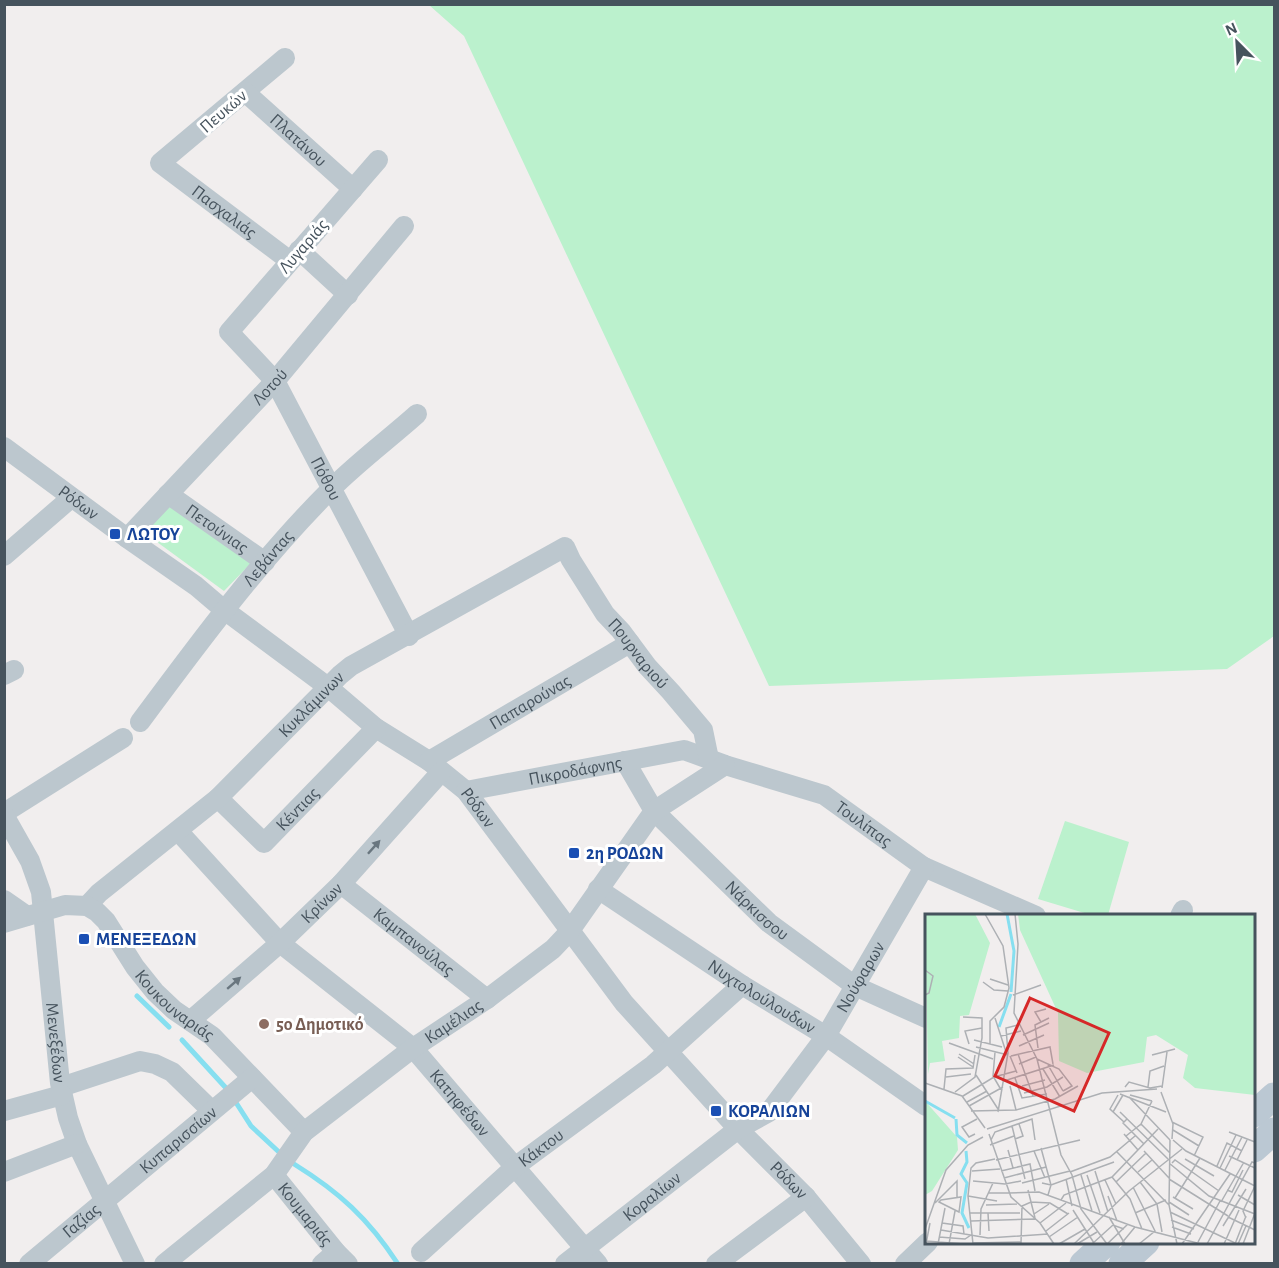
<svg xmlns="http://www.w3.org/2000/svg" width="1279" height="1268" viewBox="0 0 1279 1268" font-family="'Alegreya Sans',sans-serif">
<rect width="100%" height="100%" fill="#f1eeee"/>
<!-- green -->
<g fill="#bbf1cd">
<path d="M429 5H1274V636L1227 669 769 686 464 36Z"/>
<path d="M170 502 254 560 224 591 142 531Z"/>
<path d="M1065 821 1129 842 1108 915H1091L1038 899Z"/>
</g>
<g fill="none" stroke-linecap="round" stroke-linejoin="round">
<!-- stream -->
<g stroke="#86dff0" stroke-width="5">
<path d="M137 996 169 1027"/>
<path d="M182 1040 226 1088"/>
<path d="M235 1101 251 1126 280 1153"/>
<path d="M294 1164C339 1192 368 1218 398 1264"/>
</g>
<!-- minor -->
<g stroke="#bcc7ce" stroke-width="20">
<path id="s1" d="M285 58 160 163 290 261"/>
<path id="s2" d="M245 92 353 189"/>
<path id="s3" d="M378 160 229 332 275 381 409 636"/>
<path d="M299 250 348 295"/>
<path id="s4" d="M4 447 127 538 196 586 223 609 328 687 376 728 429 761 466 791 624 1003 738 1129 806 1197 861 1264"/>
<path id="s5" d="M168 494 265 562"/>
<path id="s6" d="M127 538 275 381 404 226"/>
<path d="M4 556 71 498"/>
<path d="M4 675 14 670"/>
<path id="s7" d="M140 722C200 641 260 560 331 489 358 462 389 439 417 414"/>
<path id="s8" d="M429 761 630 643"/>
<path id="s9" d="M625 761 654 811 769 923 855 986 926 1018"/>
<path id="s10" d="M466 791 684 750 725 765 824 795 924 867 1036 916"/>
<path id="s11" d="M218 798 264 843 376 728"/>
<path d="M4 813 123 738"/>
<path id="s12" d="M4 815 30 861 41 892 60 1083 68 1118 77 1144 135 1264"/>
<path id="s13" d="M178 831 280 943 413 1048 598 1264"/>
<path id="s14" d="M341 884 487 999"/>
<path id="s15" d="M598 889 742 985 826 1036 926 1106"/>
<path d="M4 900 27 916"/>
<path id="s16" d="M87 906 99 893 218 798 340 675 351 666 565 547 571 560 605 614 621 631 647 666 671 692 703 730 709 759"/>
<path d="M1180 916 1183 910"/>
<path id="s17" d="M4 923 65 905 87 906 97 912 106 921 135 967 155 992 174 1010 212 1036 304 1132"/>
<path id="s18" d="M190 1021 280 943 341 884 441 772"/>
<path d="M61 1087 140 1061 155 1064 172 1072 212 1111"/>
<path d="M4 1111 62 1095"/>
<path d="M4 1172 77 1144"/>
<path id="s19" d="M274 1175 336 1252 348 1264"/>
<path id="s20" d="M421 1252 516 1166 653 1065 742 985"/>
<path id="s21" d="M29 1264 252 1078"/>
<path id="s22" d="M164 1264 274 1175 304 1132 413 1048 487 999 553 949 569 932 654 811 725 765"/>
<path d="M322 1264 336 1252"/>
<path id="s23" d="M565 1264 738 1129 769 1112 826 1036 924 867"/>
<path d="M716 1264 806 1197"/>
<path d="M905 1264 928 1242"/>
</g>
<!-- secondary -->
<g stroke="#bbc8d3" stroke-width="27">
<path d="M1254 1114 1274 1096"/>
<path d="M1254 1149 1274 1131"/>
<path d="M1083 1264 1107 1242"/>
<path d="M1122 1264 1146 1242"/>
</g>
</g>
<!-- one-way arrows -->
<defs><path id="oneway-solid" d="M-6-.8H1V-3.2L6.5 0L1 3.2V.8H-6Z" transform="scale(1.5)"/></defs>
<g fill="#69767f">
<use href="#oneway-solid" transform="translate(374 847) rotate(-48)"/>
<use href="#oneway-solid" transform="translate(234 983) rotate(-41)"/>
</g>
<!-- markers -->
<g fill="#1a4fb4" stroke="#fff" stroke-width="2">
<rect x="109" y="528" width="12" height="12" rx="3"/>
<rect x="568" y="847" width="12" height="12" rx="3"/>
<rect x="78" y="933" width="12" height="12" rx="3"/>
<rect x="710" y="1105" width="12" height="12" rx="3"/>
</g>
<circle fill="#8d6e63" stroke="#fff" stroke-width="2" cx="264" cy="1024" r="6"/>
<g text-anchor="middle" stroke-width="6" stroke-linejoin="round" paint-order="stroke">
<!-- street labels -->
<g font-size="18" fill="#46535d" stroke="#fff">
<text transform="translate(223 111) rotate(-41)" y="6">Πευκών</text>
<text dy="6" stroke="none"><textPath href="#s2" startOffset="72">Πλατάνου</textPath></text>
<text dy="6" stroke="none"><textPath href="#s1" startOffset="244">Πασχαλιάς</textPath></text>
<text transform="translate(303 246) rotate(-49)" y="6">Λυγαριάς</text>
<text dy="6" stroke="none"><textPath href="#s6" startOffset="208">Λοτού</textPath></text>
<text dy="6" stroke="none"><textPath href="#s3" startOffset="405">Πόθου</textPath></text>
<text dy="6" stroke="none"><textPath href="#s4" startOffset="93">Ρόδων</textPath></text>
<text dy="6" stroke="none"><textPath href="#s5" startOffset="60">Πετούνιας</textPath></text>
<text dy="6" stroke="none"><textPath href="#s7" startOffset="208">Λεβάντας</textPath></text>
<text dy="6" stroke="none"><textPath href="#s16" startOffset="732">Πουρναριού</textPath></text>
<text dy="6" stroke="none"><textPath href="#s8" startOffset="117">Παπαρούνας</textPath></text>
<text dy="6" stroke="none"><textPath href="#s16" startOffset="302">Κυκλάμινων</textPath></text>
<text dy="6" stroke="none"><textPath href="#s10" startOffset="111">Πικροδάφνης</textPath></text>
<text dy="6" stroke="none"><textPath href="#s11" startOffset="112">Κέντιας</textPath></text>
<text dy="6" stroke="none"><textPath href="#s4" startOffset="597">Ρόδων</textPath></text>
<text dy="6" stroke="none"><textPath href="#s10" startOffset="418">Τουλίπας</textPath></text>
<text dy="6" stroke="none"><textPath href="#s18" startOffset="177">Κρίνων</textPath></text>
<text dy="6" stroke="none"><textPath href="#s9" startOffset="201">Νάρκισσου</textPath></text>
<text dy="6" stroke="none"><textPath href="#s14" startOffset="93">Καμπανούλας</textPath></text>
<text dy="6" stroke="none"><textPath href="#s23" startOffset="418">Νούφαρων</textPath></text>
<text dy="6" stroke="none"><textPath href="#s15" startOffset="196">Νυχτολούλουδων</textPath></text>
<text dy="6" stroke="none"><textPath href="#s17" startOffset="220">Κουκουναριάς</textPath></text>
<text dy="6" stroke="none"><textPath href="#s22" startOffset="380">Καμέλιας</textPath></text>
<text dy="6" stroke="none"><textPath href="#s12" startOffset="237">Μενεξέδων</textPath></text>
<text dy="6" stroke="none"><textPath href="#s13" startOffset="393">Κατηφέδων</textPath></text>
<text dy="6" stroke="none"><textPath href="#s21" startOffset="194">Κυπαρισσίων</textPath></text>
<text dy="6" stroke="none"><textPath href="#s20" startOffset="159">Κάκτου</textPath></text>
<text dy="6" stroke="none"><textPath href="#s4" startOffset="1083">Ρόδων</textPath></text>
<text dy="6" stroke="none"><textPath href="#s23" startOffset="110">Κοραλίων</textPath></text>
<text dy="6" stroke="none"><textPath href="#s19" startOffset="50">Κουμαριάς</textPath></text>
<text dy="6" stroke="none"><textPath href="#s21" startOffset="68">Γαζίας</textPath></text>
</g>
<!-- transit labels -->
<g font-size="18" font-weight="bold" fill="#164399" stroke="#fff" text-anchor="start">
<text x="127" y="540">ΛΩΤΟΥ</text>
<text x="586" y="859">2η ΡΟΔΩΝ</text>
<text x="96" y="945">ΜΕΝΕΞΕΔΩΝ</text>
<text x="728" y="1117">ΚΟΡΑΛΙΩΝ</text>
</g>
<!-- education labels -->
<g font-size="18" font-weight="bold" fill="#785e54" stroke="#fff" text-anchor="start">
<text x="276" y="1030">5ο Δημοτικό</text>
</g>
</g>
<!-- overview -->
<g transform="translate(925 914)">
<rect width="330" height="330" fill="#f1eeee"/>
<path d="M0 0H50L65 29 44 101 35 102 34 124 17 127 20 147 5 149 3 160ZM93 0H330V181L270 174 258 164 263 141 231 121 222 123 219 148 162 159 134 147 133 99 95 16ZM0 187 32 223 33 236 7 277 0 281Z" fill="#bbf1cd"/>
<path fill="none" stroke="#86dff0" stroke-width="3" d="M82 0 89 37 86 78M74 113 86 80M0 187 30 204M31 205 32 221 42 229M41 237 42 248 36 260 42 269 37 299 44 314"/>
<path fill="none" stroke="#adb0b4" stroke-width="1.5" d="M60 0 78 32 84 74 79 93 65 107V130M90 0 93 30 89 99 112 145 136 241 147 261 156 295 182 330 203 310M0 56 8 62 4 79 0 81M65 65 83 71M58 68 69 76 83 77M88 81 116 71M70 104 82 141M116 108 110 98 121 95M98 121 124 109M76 122 96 117M49 126 77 133M24 129 68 145M44 130 40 117 57 114M94 132 119 121M51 133 83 141M113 134 110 111 124 104M70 138 68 162 75 174M34 140 49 150M93 140 108 182M227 141 250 135M85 142 92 159M86 142 125 133 128 150M33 143 48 153M112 145 134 155 147 172 138 177M94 150 111 143M123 151 138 177M118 155 135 183M51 161 73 195M21 163 46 160M90 164 97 184 122 180M79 167 129 151M0 169 37 182 60 214M85 172 91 196M97 172 120 166M200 173 204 168 225 174 237 172M223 173 225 157 239 152M237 174 242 138M19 175 21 155 48 154 50 141M30 178 50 163 57 124V104L38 103M236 178 248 210 247 225M99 179 122 173 138 163M195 180 241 198M193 181 185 195 199 208M205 181 227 187M38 182 69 163 91 157M204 183 245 226M42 188 62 177M44 192 78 173M46 197 91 196 130 185 153 172M73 198 83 139 81 114 93 111M188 198 198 181M195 198 243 245M202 205 198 209 219 230M247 208 278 223 269 242M216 210 245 239M87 212 100 265M62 215 177 179 232 175M248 216 274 232M304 218 330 228M50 220 44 223 37 213 52 205M64 220 86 283 115 309 129 330M199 220 213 236M201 222 216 210 227 187M90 225 98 222 94 210M66 226 70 218 107 205 110 226M245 226 244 291 252 330M248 226 261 237 330 272M65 231 89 222M116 234 126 271 123 281M83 236 88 254M109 237 120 264M219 237 244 264M192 238 244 291M304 242 330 254M260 245 289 262M71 246 155 226M312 246 322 226M244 249 284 282 330 300M247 249 250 246 294 277M292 252 302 229 317 237M295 254 311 221M300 256 317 223M47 257 75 255M76 257 105 250 110 277M170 257 183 298M145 258 185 243 210 222M213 258 227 246M156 261 167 297M162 261 175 299M187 263 205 285 217 315M79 264 121 253M141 265 147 292M244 265 303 302M180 266 191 290M48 267 80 270 96 267M191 268 221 239M215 268 232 290 237 318M97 269 145 257M117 269 126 271 189 248M208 273 230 317 214 330M103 276 110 304M302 276 307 278 318 256M63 279H84M84 279 114 278 210 313 276 330M313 281 330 291M43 282 72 287M183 282 192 307M36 283 34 298 14 288 16 286ZM248 283 268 295M250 284 275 244M136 286 139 281 187 263 233 215M244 288 264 301M296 288 319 248M10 289 32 267V283M61 291 92 290M148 296 169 329M245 298 310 329M45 299H95M63 299 64 317M210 299 241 286M109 300 124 290M184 303 200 330M303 303 330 316M321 304 318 297 330 272M246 306 269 315M46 307 111 305M17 309 38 312 39 320M115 309 141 289M298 312 321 275M247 313 266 320M0 315 21 256 43 231 58 223M16 316 63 324 123 320M121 317 144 299M55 321 56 295 68 269M14 323 40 325 46 321M124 323 153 303M1 327 39 330M273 328 295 287M48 329 96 328M1 330 5 309M13 330 20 294M24 330 30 297M48 330 43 282 46 254 51 249 70 245M96 330 97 292 106 288 125 289 143 300M134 330 160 315M149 330 204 277 257 235M152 330 172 318M167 330 188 311 199 315M196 330 210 313M257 330 305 260M282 330 327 248 330 249M299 330 314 296M310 330 321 302M313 330 321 312M318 330 330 299"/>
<path fill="#d62828" fill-opacity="0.15" stroke="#d62828" stroke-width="3" d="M105 84 184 119 149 197 70 162Z"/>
<rect width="330" height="330" fill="none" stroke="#46535d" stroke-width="3"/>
</g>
<!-- border -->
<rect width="1279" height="1268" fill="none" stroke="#46535d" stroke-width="12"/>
<!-- north arrow -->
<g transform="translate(1237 42) rotate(336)" stroke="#ffffff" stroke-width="4.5" paint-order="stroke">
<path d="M0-4.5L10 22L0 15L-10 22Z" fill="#46535d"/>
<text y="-9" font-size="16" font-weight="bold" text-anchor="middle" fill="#46535d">N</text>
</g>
</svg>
